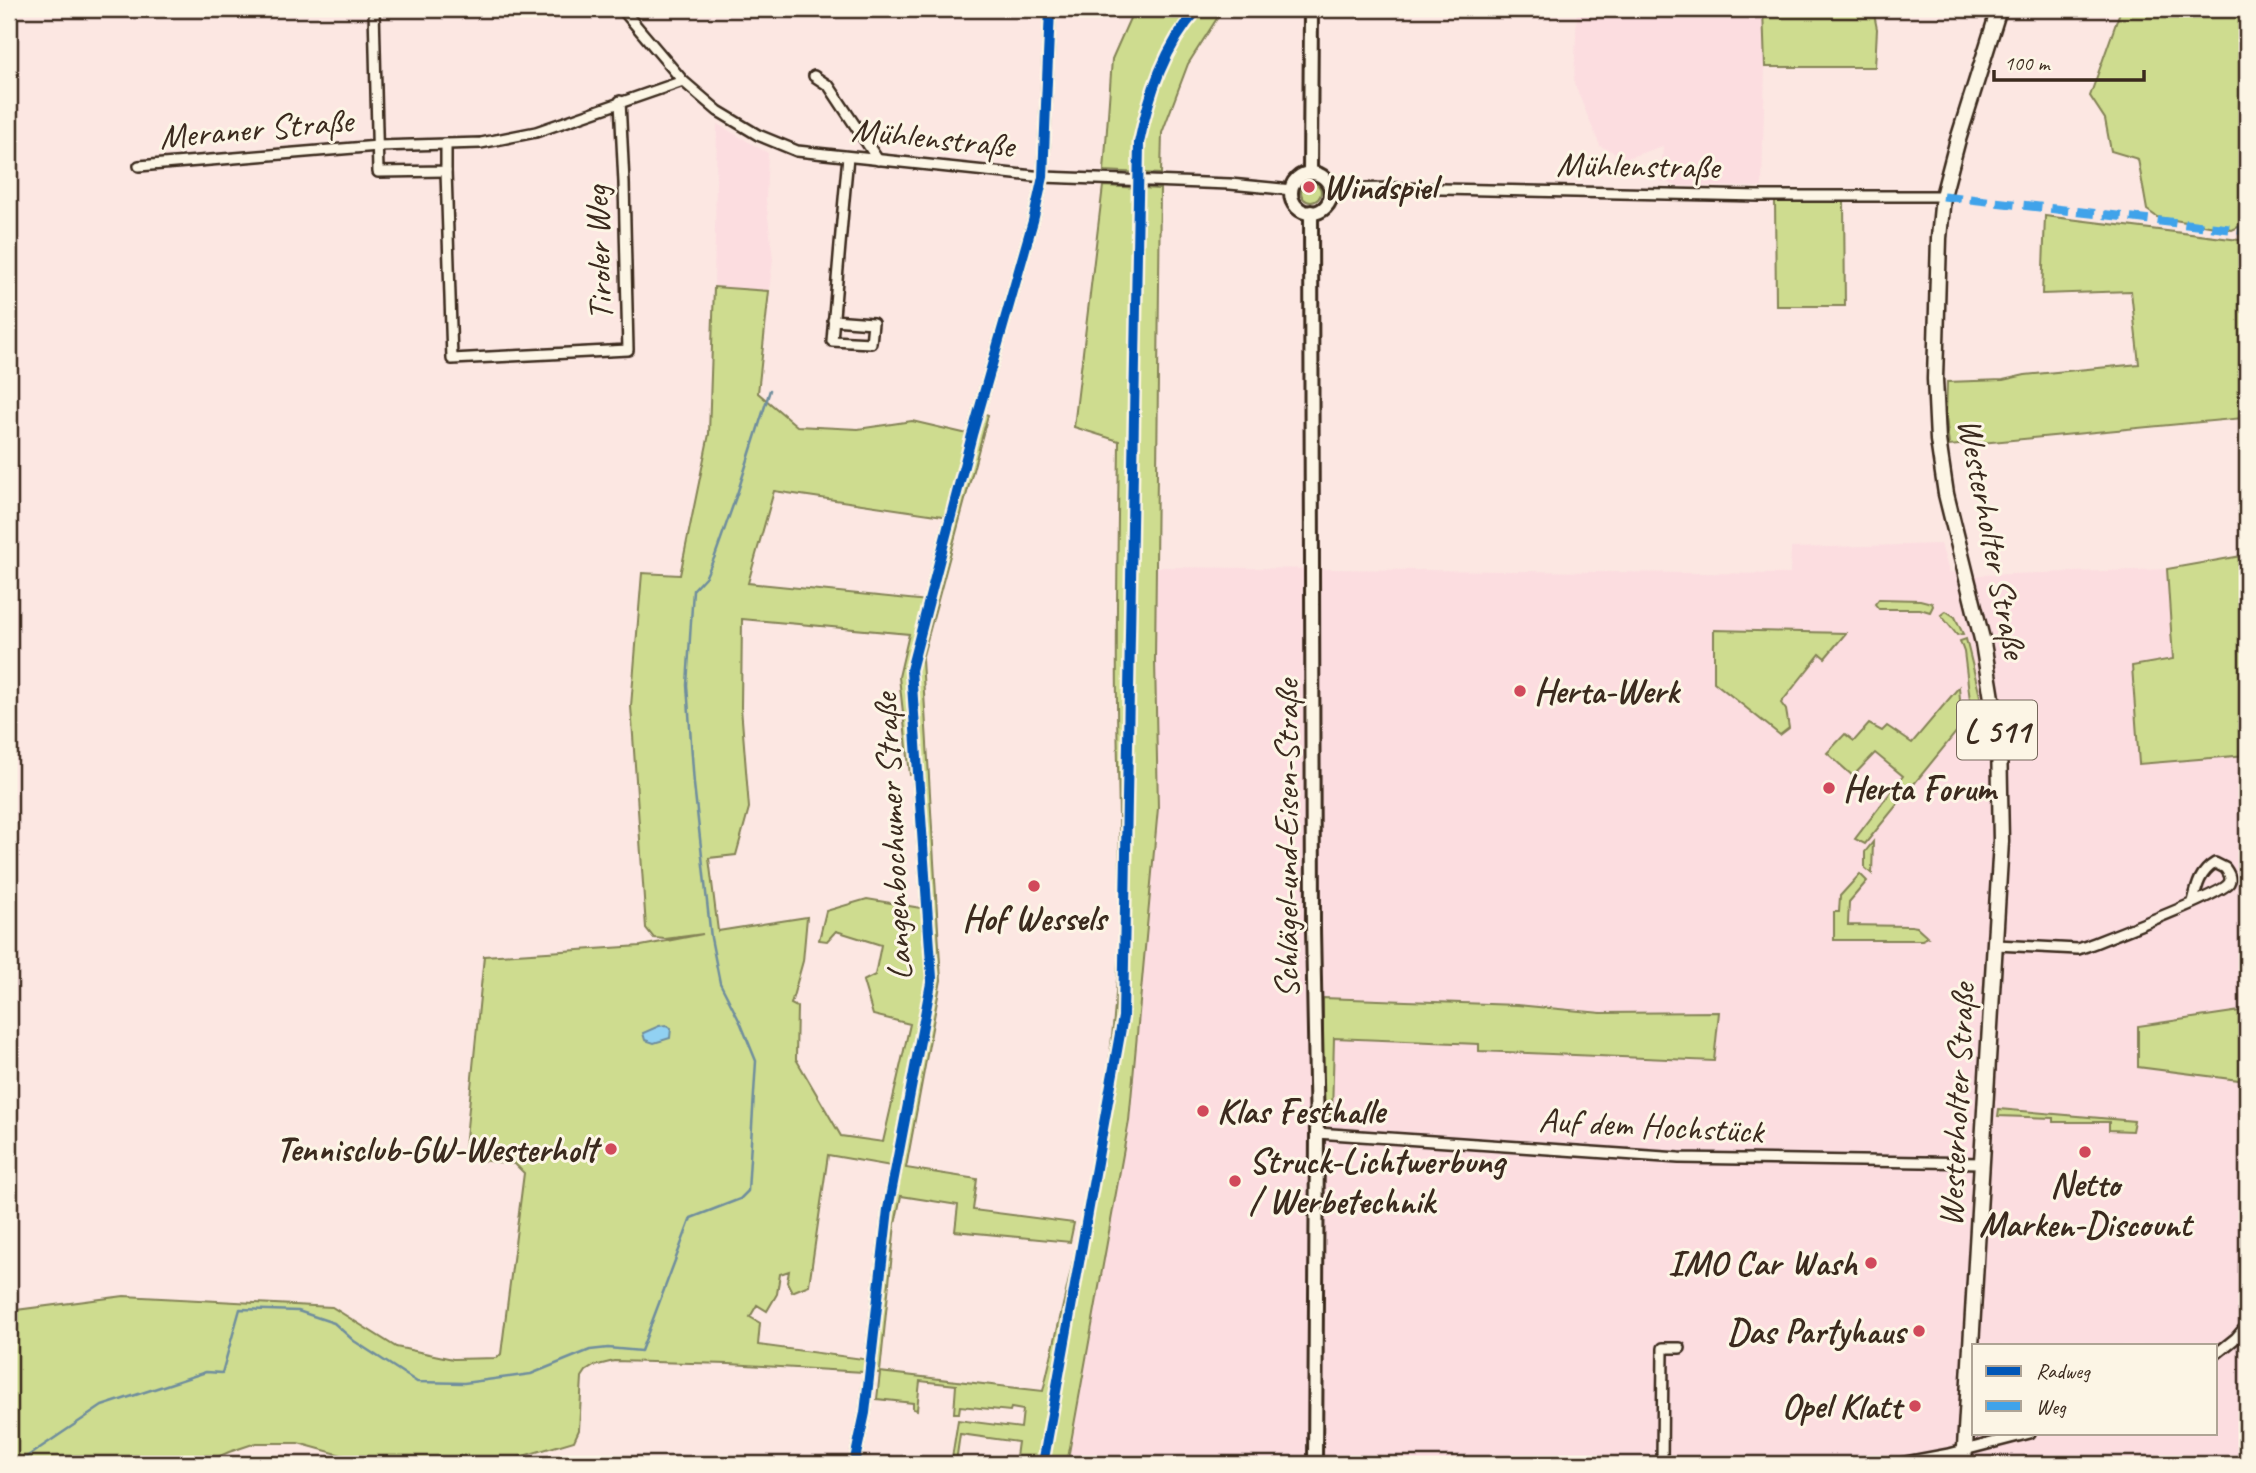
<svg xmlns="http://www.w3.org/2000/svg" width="2256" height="1473" viewBox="0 0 2256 1473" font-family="Caveat,sans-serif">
<rect width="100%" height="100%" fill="#fce7e2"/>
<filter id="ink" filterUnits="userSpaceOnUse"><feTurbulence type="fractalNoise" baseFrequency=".0143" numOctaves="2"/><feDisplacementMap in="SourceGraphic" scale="14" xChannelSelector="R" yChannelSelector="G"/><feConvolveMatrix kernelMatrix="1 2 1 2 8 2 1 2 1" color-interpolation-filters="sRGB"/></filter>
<g filter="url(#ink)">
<!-- built -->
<g fill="#fcdde0" fill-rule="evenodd">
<path d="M1577 9H1763L1765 67 1762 187 1677 186 1661 181 1663 146 1627 158 1600 146 1574 83Z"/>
<path d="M717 124 768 153 766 200 773 259 769 291 714 287Z"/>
<path d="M1941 544 1949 572 1977 575 2167 569 2173 659 2132 666 2140 764 2247 755V1010L2138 1026V1066L2247 1081V1464H1068L1129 1122 1158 808 1155 660 1157 567 1790 574 1791 548ZM1974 1345H2216V1433H1974Z"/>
</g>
<!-- green -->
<g fill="#cedc8f" stroke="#848356" stroke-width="2" fill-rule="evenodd">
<path d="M1134 9H1223L1188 64 1162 133 1161 174 1104 171 1112 59Z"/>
<path d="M1763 9H1873L1877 29 1875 67H1765Z"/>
<path d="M2121 9H2247V223L2232 230 2157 217 2147 210 2138 159 2111 151 2105 119 2090 96Z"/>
<circle cx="1311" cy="192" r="10"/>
<path d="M1103 186 1160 189 1155 660 1158 808 1129 1121 1067 1464H1015L1018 1442 960 1434 956 1462 970 1464H951L958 1420 1021 1428 1023 1410 1011 1408 1010 1411 960 1406 959 1413H954L956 1385 920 1381 917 1410 913 1409V1403L877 1399 880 1373 729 1364 614 1361 594 1366 586 1371 582 1377 579 1430 574 1441 496 1464H374L298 1443H256L229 1452 202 1464H9V1311L124 1296 332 1307 396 1347 453 1359 497 1358 501 1354 524 1173 515 1164 464 1158 484 956 641 946 703 934 665 939 654 938 646 928 631 706 642 573 680 575 709 434 714 287 769 291 758 393 797 426 858 429 912 421 972 435 979 412 988 415 922 659 941 980 906 1168 977 1179 973 1210 1074 1223 1070 1242 955 1231 958 1205 901 1196 895 1224 880 1372 1043 1391C1072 1268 1102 1143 1114 1017 1124 914 1118 809 1117 705 1116 617 1118 529 1119 441L1074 427ZM774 491 950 517 928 601 748 583ZM742 619 909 634 899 677 910 775H919L927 909 867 899 826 911 819 940 827 941 836 931 881 945 875 975 863 981 873 1015 910 1024 883 1142 841 1136 796 1059 797 1007 791 1004 803 961 807 917 718 931 709 858 736 855 749 808 741 707ZM828 1155 897 1167 870 1360 758 1345 760 1323 750 1317 757 1305 767 1311 777 1294 780 1274 789 1271 787 1282 792 1292 809 1285Z"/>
<path d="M1775 201H1844L1845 306H1776Z"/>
<path d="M2045 216 2247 241V453L2243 418 1949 446 1946 416 1947 382 2003 380 2025 375 2139 364 2131 291 2042 294Z"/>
<path d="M2247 555V755L2139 764 2132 666 2173 659 2167 569Z"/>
<path d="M1879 599 1920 600 1932 603 1933 606 1930 612 1920 609H1879L1875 604Z"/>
<path d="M1946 611 1955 617 1963 634 1957 635 1941 615Z"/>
<path d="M1714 630 1846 633 1825 658 1820 654 1781 703 1786 710 1789 728 1780 735 1714 682Z"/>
<path d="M1966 639 1981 700 1980 706 1972 716 1964 652 1960 641Z"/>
<path d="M1959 687 1962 725 1865 844 1855 839 1903 776 1875 753 1853 776 1827 753 1845 734 1854 741 1869 724 1882 731 1887 726 1912 743Z"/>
<path d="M1873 842 1872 874 1865 868V852Z"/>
<path d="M1860 874 1867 881 1849 902 1848 925 1911 926 1917 927 1928 937 1922 940H1834V912H1839L1840 896Z"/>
<path d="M1323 998 1517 1005 1601 1013 1719 1012 1714 1061 1479 1051V1044L1334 1038 1332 1115 1326 1113 1323 1105Z"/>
<path d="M2247 1010V1081L2138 1067V1026Z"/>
<path d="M1999 1109 2134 1121 2132 1131 2109 1130V1122H2053V1118L1998 1116Z"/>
</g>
<!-- water -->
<path fill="#91d1f2" stroke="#6f8e9d" stroke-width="2" d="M666 1025 671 1028 670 1038 654 1043 645 1040 643 1033 659 1026Z"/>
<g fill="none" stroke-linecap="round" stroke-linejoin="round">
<!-- stream -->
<path stroke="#6f8e9d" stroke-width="2.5" d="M16 1464 102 1406 206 1372 222 1373 240 1309 298 1311 334 1323 354 1341 417 1382 464 1383 531 1374 590 1350 608 1348 641 1351 691 1218 740 1199 748 1191 756 1061 741 1024 720 983 711 938 694 784 687 685 693 590 706 576 715 556 738 491 770 390"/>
<defs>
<g id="street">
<path d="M165 9H216"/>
<path d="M374 9 378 172 446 171V144"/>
<path d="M622 9 683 81 718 111 758 135 797 151 1043 177 1230 184 1292 190"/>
<path d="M814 76 829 86 878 160"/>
<path d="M139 166 378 146 481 143 536 132 683 81"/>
<path d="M446 171 452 359 628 350 624 183 620 101"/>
<path d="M1331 189 1396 188 1760 196H1943"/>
<path d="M833 320 873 323 871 343 832 341C837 279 842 218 848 157"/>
<path d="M1996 945 2078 949 2087 946C2107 938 2223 894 2229 883 2232 878 2228 872 2225 868L2215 863C2200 872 2197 885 2193 902"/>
<path d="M1317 1133 1679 1158 1982 1163"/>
<path d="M2216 1354 2236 1338 2247 1325"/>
<path d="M854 1464 865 1413 888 1209 932 978 911 670 972 435 1033 221 1043 177 1050 9"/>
<path d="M1662 1464 1663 1348H1680"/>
<path d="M1895 1464 1949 1454 2030 1433"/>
</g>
<g id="secondary">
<path d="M1310 173 1311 9"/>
<circle cx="1311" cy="193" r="20"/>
<path d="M1311 212 1313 929 1317 1133 1315 1464"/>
</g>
<path id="primary" d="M1964 1464 2001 841 1999 741 1983 643 1946 494 1938 440 1935 379 1939 238 1943 196 1957 143 1999 9"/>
</defs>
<!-- street casing -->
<use href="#street" stroke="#3b2a1e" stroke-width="14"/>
<!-- secondary casing -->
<use href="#secondary" stroke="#3b2a1e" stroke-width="18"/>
<!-- primary casing -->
<use href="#primary" stroke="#3b2a1e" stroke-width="19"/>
<!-- street -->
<use href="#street" stroke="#fcf5e5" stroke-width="9"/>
<!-- secondary -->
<use href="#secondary" stroke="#fcf5e5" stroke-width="12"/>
<!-- primary -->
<use href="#primary" stroke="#fcf5e5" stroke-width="14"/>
<!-- quiet -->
<path stroke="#3fa3ea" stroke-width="9" stroke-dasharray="18 9" stroke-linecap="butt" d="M1943 196 2247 231"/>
<defs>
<g id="cycleway">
<path d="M854 1464 865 1413 888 1209 932 978 911 670 972 435 1033 221 1043 177 1050 9"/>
<path d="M1043 1464 1123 1017 1139 143C1149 94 1164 47 1198 9"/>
</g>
</defs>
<!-- cycleway casing -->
<use href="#cycleway" stroke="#fcf5e5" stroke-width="15"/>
<!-- cycleway -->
<use href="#cycleway" stroke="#0057b8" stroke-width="10"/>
</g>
</g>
<!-- markers -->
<g fill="#d1495b" stroke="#fcf5e5" stroke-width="2.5">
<circle cx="1309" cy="187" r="7"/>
<circle cx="1520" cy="691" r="7"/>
<circle cx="1829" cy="788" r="7"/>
<circle cx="1034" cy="886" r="7"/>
<circle cx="1203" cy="1111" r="7"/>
<circle cx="611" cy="1149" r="7"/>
<circle cx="2085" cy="1152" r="7"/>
<circle cx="1235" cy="1181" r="7"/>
<circle cx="1871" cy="1263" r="7"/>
<circle cx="1919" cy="1331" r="7"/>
<circle cx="1915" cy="1406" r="7"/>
</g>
<g text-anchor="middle" stroke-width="6" stroke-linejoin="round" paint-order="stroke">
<!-- shield labels -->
<rect fill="#fcf5e5" stroke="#75675a" stroke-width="2" x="1957" y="700.5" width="80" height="59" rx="5"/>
<g font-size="33" font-weight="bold" fill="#3b2a1e">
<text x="1997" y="742">L 511</text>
</g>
<!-- street labels -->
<g font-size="35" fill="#3b2a1e" stroke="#fcf5e5">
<text transform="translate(256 128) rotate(-5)" y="12">Meraner Straße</text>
<text transform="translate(933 137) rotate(6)" y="12">Mühlenstraße</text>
<text transform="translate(1638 165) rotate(1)" y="12">Mühlenstraße</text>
<text transform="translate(598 253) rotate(-92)" y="12">Tiroler Weg</text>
<text transform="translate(1993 538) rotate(79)" y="12">Westerholter Straße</text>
<text transform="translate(892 837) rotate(-93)" y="12">Langenbochumer Straße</text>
<text transform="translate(1286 839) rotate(-90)" y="12">Schlägel-und-Eisen-Straße</text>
<text transform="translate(1956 1105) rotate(-87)" y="12">Westerholter Straße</text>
<text transform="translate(1651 1125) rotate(3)" y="12">Auf dem Hochstück</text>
</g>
<!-- poi labels -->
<g font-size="35" font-weight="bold" fill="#3b2a1e" stroke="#fcf5e5" text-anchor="start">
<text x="1323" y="199">Windspiel</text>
<text x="1534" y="703">Herta-Werk</text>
<text x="1843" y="800">Herta Forum</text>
<text x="1034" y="930" text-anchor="middle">Hof Wessels</text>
<text x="1217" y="1123">Klas Festhalle</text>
<text x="597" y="1161" text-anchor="end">Tennisclub-GW-Westerholt</text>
<text x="1249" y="1173">Struck-Lichtwerbung<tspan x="1249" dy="40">/ Werbetechnik</tspan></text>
<text x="2085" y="1196" text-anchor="middle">Netto<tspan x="2085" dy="40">Marken-Discount</tspan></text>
<text x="1857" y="1275" text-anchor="end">IMO Car Wash</text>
<text x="1905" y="1343" text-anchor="end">Das Partyhaus</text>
<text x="1901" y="1418" text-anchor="end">Opel Klatt</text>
</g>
</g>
<!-- margin -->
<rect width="2256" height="1473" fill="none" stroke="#fcf5e5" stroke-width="35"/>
<rect x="18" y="18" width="2221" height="1438" fill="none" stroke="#3b2a1e" stroke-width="2.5" filter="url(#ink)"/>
<!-- legend -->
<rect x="1972" y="1344" width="245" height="91" fill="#fcf5e5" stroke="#afa495" stroke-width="2"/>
<rect x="1986" y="1366" width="35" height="10" fill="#0057b8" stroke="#afa495" stroke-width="2"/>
<text x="2036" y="1378" font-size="21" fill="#3b2a1e">Radweg</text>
<rect x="1986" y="1401" width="35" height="10" fill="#3fa3ea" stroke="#afa495" stroke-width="2"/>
<text x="2036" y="1414" font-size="21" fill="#3b2a1e">Weg</text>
<!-- scale -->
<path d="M1994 70v10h150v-10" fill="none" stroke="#3b2a1e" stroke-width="3.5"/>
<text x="2004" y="70" font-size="21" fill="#3b2a1e" stroke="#fcf5e5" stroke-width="5" paint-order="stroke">100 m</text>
</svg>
